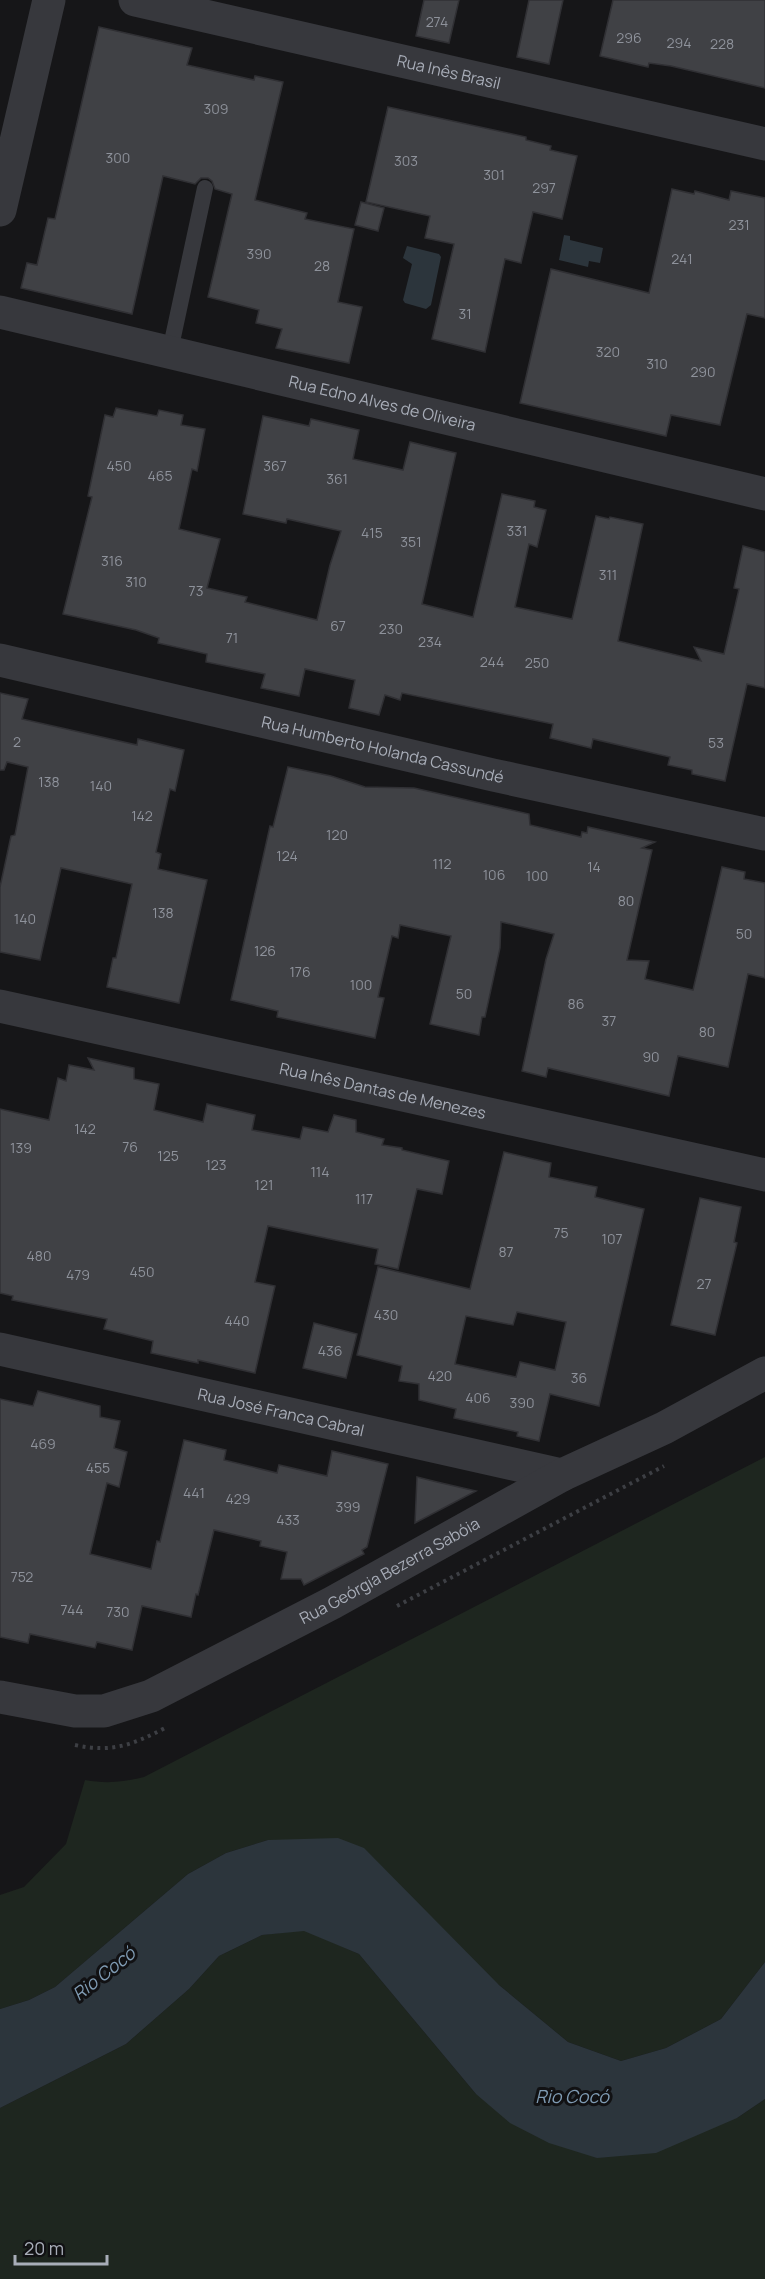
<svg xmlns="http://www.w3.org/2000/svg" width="765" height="2279" viewBox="0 0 765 2279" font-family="Manrope,sans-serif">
<rect width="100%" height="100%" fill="#161618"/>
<!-- green -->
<g fill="#1e261f">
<path d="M765 1457V1962L721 2019 666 2048 621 2061 568 2042 499 1985 268 1840 226 1853 188 1874 55 1987 29 2000 0 2009V1895L24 1887 66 1844 85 1780C107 1784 123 1782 144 1777Z"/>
<path d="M304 1930 359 1954 476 2094 737 2118 765 2099V2279H0V2108L126 2044 189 1989 219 1956 262 1935Z"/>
</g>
<!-- water -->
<g fill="#2c353c">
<path d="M564 235 570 236V240L603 248 600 263 589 261 588 267 559 260Z"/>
<path d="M407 246 439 254 441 257 431 305 426 309 405 303 403 300 412 264 403 258Z"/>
<path d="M338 1838 364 1848 499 1985 568 2042 621 2061 666 2048 721 2019 765 1962V2099L737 2118 656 2153 597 2158 549 2143 510 2123 476 2094 359 1954 304 1931 262 1935 219 1956 189 1989 126 2044 0 2108V2009L29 2000 55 1987 188 1874 226 1853 268 1840Z"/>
</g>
<!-- building -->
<g fill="#404145" stroke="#303034" stroke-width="1.5" fill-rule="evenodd">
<path d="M424 0H459L449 43 416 36Z"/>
<path d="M529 0H563L549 64 517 57Z"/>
<path d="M613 0H765V88L671 66 649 63 648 67 600 56Z"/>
<path d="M99 27 192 48 187 65 254 80 255 76 283 82 255 200 307 213 305 219 354 229 338 302 362 307 349 363 276 348 282 329 256 323 259 310 208 297 232 194 215 189 212 181 208 178H201L195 184 163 176 132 314 21 288 27 263 37 265 48 218 55 219Z"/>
<path d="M388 107 526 137V140L551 146 550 150 577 156 562 219 533 212 521 263 505 259 485 352 432 339 454 244 425 238 430 216 366 202Z"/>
<path d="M672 189 694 194 695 191 729 200 731 191 765 198V318L747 314 720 425 671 415 666 436 520 403 551 269 649 293Z"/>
<path d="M361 202 384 208 378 231 355 225Z"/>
<path d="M116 408 157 416 159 410 183 415 181 425 205 429 197 471 192 469 179 529 220 539 207 588 247 597 245 602 317 620 330 565 341 531 287 519 286 523 243 514 263 416 309 426 311 419 359 430 353 459 403 470 410 442 456 453 422 604 473 617 502 494 535 501 534 507 546 510 537 547 529 544 515 607 572 619 596 516 609 519 610 517 643 524 618 641 701 661 694 647 724 654 739 589 734 588 743 546 765 552V688L747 684 725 781 692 774V770L668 765 670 757 593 739 591 748 550 738 553 724 402 693 400 700 385 695 379 715 349 708 355 680 305 669 299 696 261 688 265 674 206 662 207 654 158 643 159 638 136 630 63 614 92 497 88 496 105 415 113 417Z"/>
<path d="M0 693 28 699 22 719 137 745 138 739 184 750 175 791 170 789 156 852 161 854 158 869 207 880 179 1003 107 987 113 958H116L132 884 61 868 40 960 0 952V887L11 836 15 835 28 767 7 762 4 770H0Z"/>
<path d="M288 767 331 776 365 787 414 788 529 814 530 825 581 837 582 832 587 833 588 827 655 842 642 848 652 850 627 960 649 961 645 979 693 990 722 867 745 872 744 879 765 883V978L748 974 728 1067 678 1056 669 1096 548 1068 546 1077 522 1071 546 959 554 934 501 922 500 948 485 1017H482L479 1035 430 1024 451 936 400 925 398 938 392 936 378 997 384 998 375 1038 277 1017 278 1011 231 1000 270 826 273 827Z"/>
<path d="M88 1058 134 1068V1079L159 1084 154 1110 203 1122 207 1104 255 1115 252 1130 300 1139 303 1127 328 1132 334 1115 356 1120V1132L384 1139 382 1145 402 1148V1150L449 1161 442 1194 417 1189 398 1269 375 1264 378 1249 268 1226 255 1282 275 1286 255 1373 198 1360V1363L151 1353 153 1341 104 1329 107 1319 12 1300 13 1296 0 1293V1109L49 1120 58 1078 66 1081 69 1065 94 1070Z"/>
<path d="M504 1152 551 1163 549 1177 597 1187 595 1197 644 1209 599 1406 550 1394 539 1441 517 1436 518 1432 454 1418 456 1409 419 1400V1384L399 1381 402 1366 357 1355 378 1267 470 1289ZM517 1312 566 1322 555 1370 520 1362 516 1377 455 1364 466 1316 513 1325Z"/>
<path d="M700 1198 741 1207 734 1242 737 1243 715 1335 671 1325Z"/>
<path d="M314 1323 357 1334 346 1378 303 1368Z"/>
<path d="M38 1391 100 1406V1417L120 1421 114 1448 127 1452 119 1487 107 1483 90 1554 151 1569 157 1541 160 1542 184 1440 226 1450 224 1460 277 1473 279 1465 327 1476 332 1451 388 1464 367 1547 362 1550 364 1554 304 1585 301 1579H281L287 1552 260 1546 261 1541 214 1530 198 1595 196 1594 191 1617 142 1606 132 1650 97 1642 95 1648 30 1634 28 1643 0 1637V1399L33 1406Z"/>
<path d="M417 1477 437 1482 476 1491 415 1523Z"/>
</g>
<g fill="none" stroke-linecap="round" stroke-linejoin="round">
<!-- path -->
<g stroke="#3d3f44" stroke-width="4" stroke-dasharray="3 4.5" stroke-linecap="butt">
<path d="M397 1606 664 1466"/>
<path d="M75 1745C112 1753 132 1745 165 1728"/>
</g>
<!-- lane -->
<path stroke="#37383d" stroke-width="16" d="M170 351 205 188"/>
<!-- street -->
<g stroke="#37383d" stroke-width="33">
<path id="s1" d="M135 0 765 144"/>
<path d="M0 210 49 0"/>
<path id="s2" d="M0 312 765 494"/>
<path id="s3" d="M0 660 493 775 765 834"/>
<path id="s4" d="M0 1006 765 1175"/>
<path id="s5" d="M0 1349 562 1475"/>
<path id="s6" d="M0 1697 75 1711H104L151 1696 332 1603 562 1475 664 1428 765 1373"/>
</g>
</g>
<g text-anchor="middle" stroke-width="6" stroke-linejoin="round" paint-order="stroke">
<!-- number labels -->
<g font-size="14" fill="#8e929b">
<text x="437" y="27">274</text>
<text x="629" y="43">296</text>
<text x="679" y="48">294</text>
<text x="722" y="49">228</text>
<text x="216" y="114">309</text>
<text x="118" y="163">300</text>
<text x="406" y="166">303</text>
<text x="494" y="180">301</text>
<text x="544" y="193">297</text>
<text x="739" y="230">231</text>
<text x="259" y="259">390</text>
<text x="682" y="264">241</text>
<text x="322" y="271">28</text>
<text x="465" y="319">31</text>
<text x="608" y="357">320</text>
<text x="657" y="369">310</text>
<text x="703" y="377">290</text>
<text x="119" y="471">450</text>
<text x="275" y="471">367</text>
<text x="160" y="481">465</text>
<text x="337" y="484">361</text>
<text x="517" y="536">331</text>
<text x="372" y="538">415</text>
<text x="411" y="547">351</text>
<text x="112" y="566">316</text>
<text x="608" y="580">311</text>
<text x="136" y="587">310</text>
<text x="196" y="596">73</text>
<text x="338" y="631">67</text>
<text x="391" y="634">230</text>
<text x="232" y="643">71</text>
<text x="430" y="647">234</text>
<text x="492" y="667">244</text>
<text x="537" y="668">250</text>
<text x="17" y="747">2</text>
<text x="716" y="748">53</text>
<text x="49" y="787">138</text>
<text x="101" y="791">140</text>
<text x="142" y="821">142</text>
<text x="337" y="840">120</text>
<text x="287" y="861">124</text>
<text x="442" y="869">112</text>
<text x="594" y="872">14</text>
<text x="494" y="880">106</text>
<text x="537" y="881">100</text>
<text x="626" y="906">80</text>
<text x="163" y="918">138</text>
<text x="25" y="924">140</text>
<text x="744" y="939">50</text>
<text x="265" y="956">126</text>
<text x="300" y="977">176</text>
<text x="361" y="990">100</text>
<text x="464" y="999">50</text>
<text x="576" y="1009">86</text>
<text x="609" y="1026">37</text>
<text x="707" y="1037">80</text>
<text x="651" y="1062">90</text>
<text x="85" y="1134">142</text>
<text x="130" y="1152">76</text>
<text x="21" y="1153">139</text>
<text x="168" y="1161">125</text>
<text x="216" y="1170">123</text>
<text x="320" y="1177">114</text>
<text x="264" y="1190">121</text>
<text x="364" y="1204">117</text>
<text x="561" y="1238">75</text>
<text x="612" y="1244">107</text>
<text x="506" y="1257">87</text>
<text x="39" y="1261">480</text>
<text x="142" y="1277">450</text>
<text x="78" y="1280">479</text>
<text x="704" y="1289">27</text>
<text x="386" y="1320">430</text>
<text x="237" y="1326">440</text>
<text x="330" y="1356">436</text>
<text x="440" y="1381">420</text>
<text x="579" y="1383">36</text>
<text x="478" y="1403">406</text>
<text x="522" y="1408">390</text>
<text x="43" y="1449">469</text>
<text x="98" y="1473">455</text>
<text x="194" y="1498">441</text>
<text x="238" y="1504">429</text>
<text x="348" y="1512">399</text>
<text x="288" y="1525">433</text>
<text x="22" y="1582">752</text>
<text x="72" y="1615">744</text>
<text x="118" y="1617">730</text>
</g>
<!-- street labels -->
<g font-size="16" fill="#a8adb8" stroke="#111113">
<text dy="6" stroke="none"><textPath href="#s1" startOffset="322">Rua Inês Brasil</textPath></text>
<text dy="6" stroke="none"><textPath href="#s2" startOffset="393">Rua Edno Alves de Oliveira</textPath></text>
<text dy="6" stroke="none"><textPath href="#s3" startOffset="393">Rua Humberto Holanda Cassundé</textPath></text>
<text dy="6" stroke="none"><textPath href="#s4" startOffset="392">Rua Inês Dantas de Menezes</textPath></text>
<text dy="6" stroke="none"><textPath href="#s5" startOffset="288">Rua José Franca Cabral</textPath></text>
<text dy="6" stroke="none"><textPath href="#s6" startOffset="424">Rua Geórgia Bezerra Sabóia</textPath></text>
</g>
<!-- water labels -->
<g font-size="18" font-style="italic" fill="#7f9bb3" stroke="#111113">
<text transform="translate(104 1974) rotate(-38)" y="6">Rio Cocó</text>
<text x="572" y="2103">Rio Cocó</text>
</g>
</g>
<!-- scale -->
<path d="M15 2255v9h92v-9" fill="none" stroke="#a8adb8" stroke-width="3"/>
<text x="24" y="2255" font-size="18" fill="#a8adb8" stroke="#111113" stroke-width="4.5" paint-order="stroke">20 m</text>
</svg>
